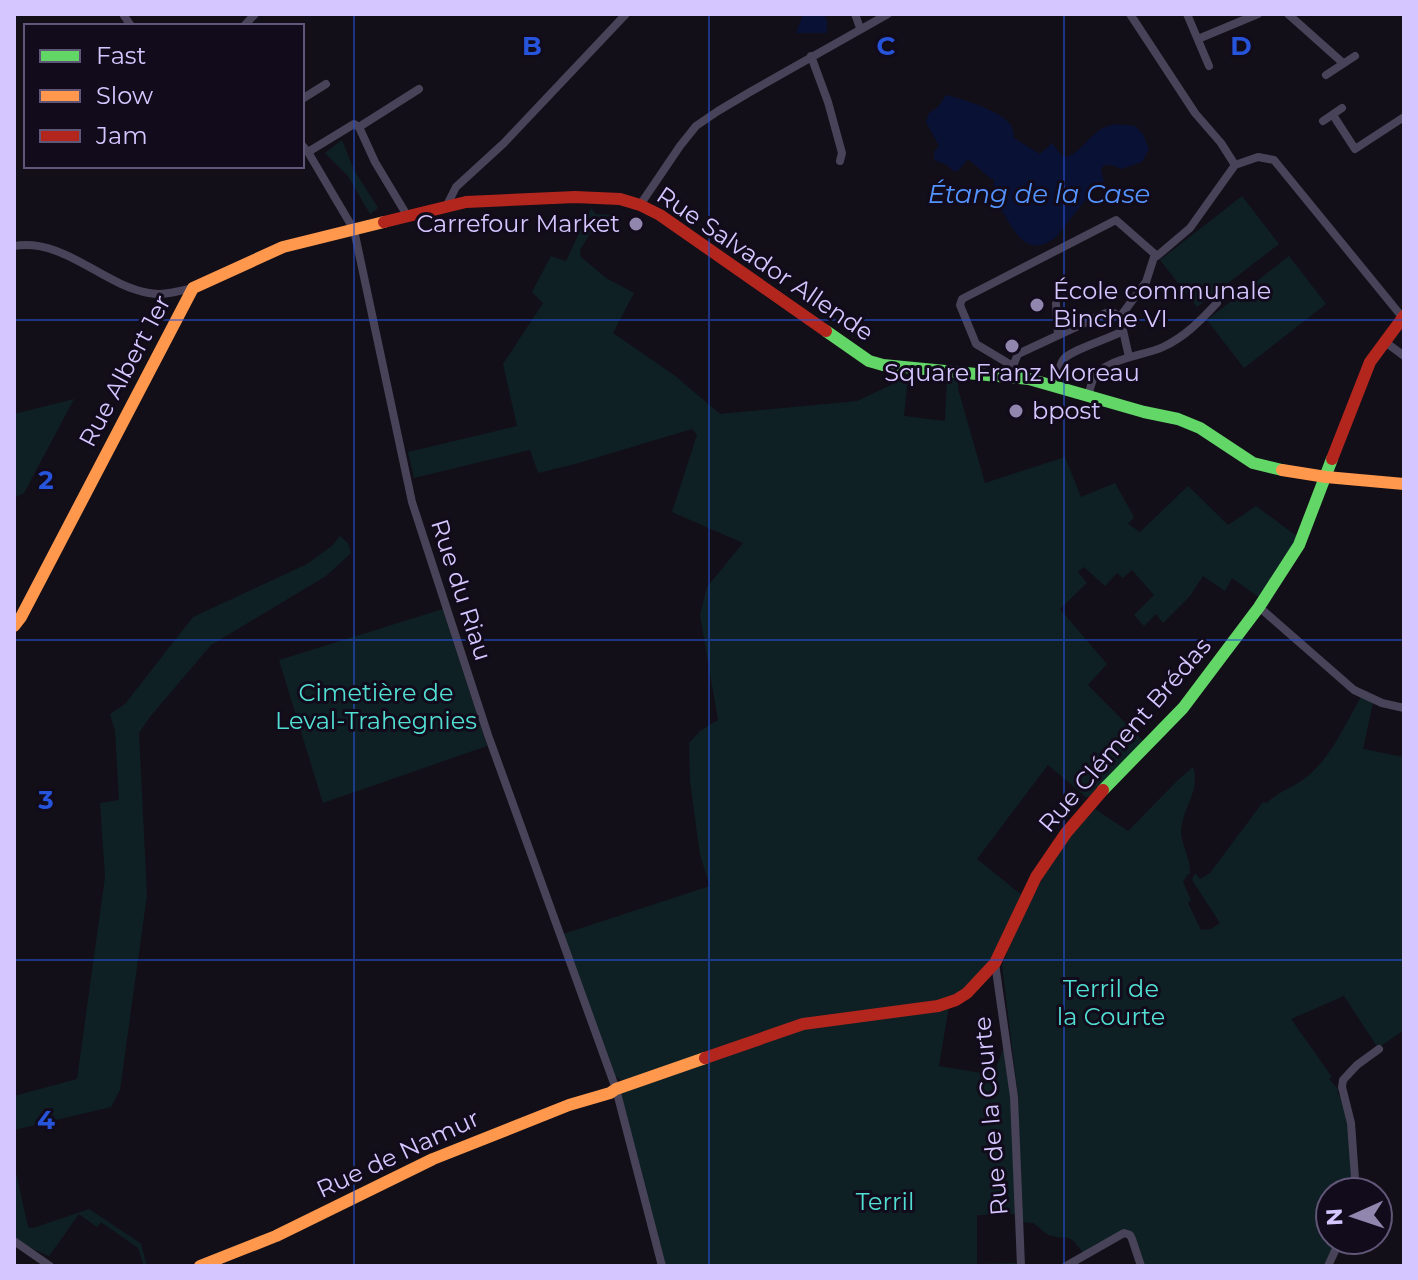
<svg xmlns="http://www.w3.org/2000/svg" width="1418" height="1280" viewBox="0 0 1418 1280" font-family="Montserrat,sans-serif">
<rect width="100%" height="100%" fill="#120f18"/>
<!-- green -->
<g fill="#0f2024">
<path d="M342 140 354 170 378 208 370 214 348 176 325 153Z"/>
<path d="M1242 196 1279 244 1197 307 1160 260Z"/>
<path d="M591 208 596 214 610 215 611 216 601 223 597 222 580 250 581 257 606 278 634 293 613 333 674 375 720 414 857 401 893 384 896 375 908 376 904 416 945 421 947 378 958 379V389L985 483 1065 457 1081 497 1115 483 1134 517 1128 524 1140 532 1188 486 1228 525 1256 506 1298 537 1260 598 1232 578 1225 591 1203 576 1190 596 1163 623 1156 614 1144 626 1134 615 1154 595 1132 570 1123 578 1117 573 1105 586 1084 567 1078 572 1087 583 1060 609 1107 664 1088 685 1142 740V746L1093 797H1086L1048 765 977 859 1023 896 995 957 957 997 803 1022 622 1081 615 1076 563 934 710 886 700 855 690 781 689 743 700 731 718 720 700 615 707 587 743 543 672 512 697 435 692 429 575 464 538 473 530 450 414 478 408 452 517 426 503 364 543 303 532 292 551 256 566 261Z"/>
<path d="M1289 256 1326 304 1244 368 1207 320Z"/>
<path d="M74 399 24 493 14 498V414Z"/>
<path d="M340 536 348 543 351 553 326 576 211 645 149 718 139 733 147 895 120 1090 111 1107 14 1130V1096L77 1079 105 877 100 803 119 800 115 731 110 714 125 704 193 617 307 564 332 546Z"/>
<path d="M443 609 487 746 323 803 279 660Z"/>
<path d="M1361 697 1373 703 1363 749 1404 757V1030L1378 1048 1344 996 1291 1019 1332 1077 1329 1079 1339 1090 1337 1091 1346 1110 1355 1192H1330V1240H1338L1326 1266H1144L1131 1233 1083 1253C1067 1230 1071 1242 1049 1235 1044 1233 1038 1226 1033 1223L1022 1222 1018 1097 1002 965 1022 917 1040 883 1060 849 1092 807 1128 831 1178 780 1193 767C1201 790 1183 807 1181 830 1181 846 1191 858 1190 874H1188L1183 882 1191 900 1188 903 1201 930 1211 929 1220 923 1192 880 1195 873 1200 879 1210 873 1263 802 1267 803C1277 792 1292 788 1304 779 1331 759 1344 726 1361 697Z"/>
<path d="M949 1006 939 1066 993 1075 1004 1048 1011 1101 1016 1214 977 1215V1264L1016 1263V1266H664L621 1093 799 1028Z"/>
<path d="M14 1163 28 1227 33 1228 89 1209 137 1241 141 1244 147 1266H144L138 1248 101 1222 97 1227 79 1214 49 1256 28 1247 18 1241 14 1235Z"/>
</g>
<!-- water -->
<g fill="#091135">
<path d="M803 14H824L827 21V33H796Z"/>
<path d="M946 95C963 99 1001 111 1011 125 1013 129 1014 134 1014 138L1040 154 1052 143 1063 157C1081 156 1090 131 1108 126 1116 123 1126 125 1135 126L1143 134 1149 149 1142 162 1121 169 1112 165H1104L1101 170 1104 181 1094 189 1056 237C1030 258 1016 236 1004 214 1001 209 996 203 994 198 993 193 994 185 994 179H991L968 159 958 171H953L947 165 934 160V152L939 146 926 122 929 113 938 107Z"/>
</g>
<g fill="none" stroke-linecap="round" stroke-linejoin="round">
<!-- street -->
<g stroke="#484359" stroke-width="8">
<path d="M123 14 131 26"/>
<path d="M855 14 860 28"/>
<path d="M1130 14 1195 113 1221 143 1235 165"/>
<path d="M1187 14 1209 66"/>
<path d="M1288 14 1343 63"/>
<path d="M244 26 255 14"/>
<path d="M1198 39 1258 14"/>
<path d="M811 56 828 102 842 153 840 161"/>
<path d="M1326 75 1355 56"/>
<path d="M302 99 326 84"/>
<path d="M1333 115 1355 149 1404 117"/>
<path d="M1323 121 1342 108"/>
<path d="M359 127 419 89"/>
<path d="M302 145 308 152 354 230 412 502 488 735 616 1089 662 1266"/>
<path d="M308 152 354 124 359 127 375 162 408 217"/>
<path d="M640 205 680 146 696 126 718 111 750 92 888 14"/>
<path d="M446 207 456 187 504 143 626 14"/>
<path d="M14 246C65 238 102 285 149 293 163 296 179 291 193 288"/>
<path d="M1056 304 1058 335"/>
<path d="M1120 317 1129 357"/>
<path d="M1384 341 1404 356"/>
<path d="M1012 368 1018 354 1106 313H1114L1120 317 1146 282 1155 254"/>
<path d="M1018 377 1011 365 976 344 960 305 962 299 1116 220 1157 256 1190 228 1235 165 1258 157 1274 160 1403 318"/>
<path d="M1054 386C1057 378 1059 367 1063 360 1068 351 1111 338 1123 331"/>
<path d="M1088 396C1090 390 1091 383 1094 378 1106 358 1144 356 1163 347 1185 337 1201 320 1217 303"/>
<path d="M1259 607 1354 690 1382 703 1404 708"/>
<path d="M995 963 1014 1097 1021 1266"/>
<path d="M1356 1192 1351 1123 1342 1087 1343 1080 1357 1065 1379 1049"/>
<path d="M14 1241 50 1266"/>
<path d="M1066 1266 1124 1233 1130 1235 1132 1239 1141 1266"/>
<path d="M1328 1266 1340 1240"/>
</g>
<!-- fast -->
<g stroke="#63d668" stroke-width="12">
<path d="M826 331 869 361 883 365 1029 379 1144 412 1178 419 1200 428 1253 463 1282 470"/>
<path d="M1103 790 1183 708 1259 607 1299 545 1332 459"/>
</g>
<!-- slow -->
<g stroke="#ff974d" stroke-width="12">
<path d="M1282 470 1326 477 1404 484"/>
<path d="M14 626 21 617 193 288 283 247 384 222"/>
<path d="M200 1266 276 1236 433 1159 569 1105 610 1093 616 1089 705 1058"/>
</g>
<!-- jam -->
<g stroke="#b3261e" stroke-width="12">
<path d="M384 222 466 202 575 197 620 199 640 205 660 215 826 331"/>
<path d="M1332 459 1370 362 1404 316"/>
<path d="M705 1058 803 1024 938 1006 956 1000 967 993 995 963 1036 877 1066 833 1103 790"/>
</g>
</g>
<!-- grid -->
<path fill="none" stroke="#2654da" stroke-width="2" stroke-opacity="0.55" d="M354 14V1266M709 14V1266M1064 14V1266M14 320H1404M14 640H1404M14 960H1404"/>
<!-- markers -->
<g fill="#9186ae" stroke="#110b1c" stroke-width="3">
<circle cx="636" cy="224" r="8"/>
<circle cx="1037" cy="305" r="8"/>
<circle cx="1012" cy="346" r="8"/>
<circle cx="1016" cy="411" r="8"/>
</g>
<g text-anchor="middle" stroke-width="6" stroke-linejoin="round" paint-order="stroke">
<!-- poi labels -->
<g font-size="24" fill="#d6c6ff" stroke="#110b1c" text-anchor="start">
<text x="620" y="232" text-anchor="end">Carrefour Market</text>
<text x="1053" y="299">École communale<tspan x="1053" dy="28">Binche VI</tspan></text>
<text x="1012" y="381" text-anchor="middle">Square Franz Moreau</text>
<text x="1032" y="419">bpost</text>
</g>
<!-- street labels -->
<g font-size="24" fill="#d6c6ff" stroke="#110b1c">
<text transform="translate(765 264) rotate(34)" y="8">Rue Salvador Allende</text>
<text transform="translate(125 371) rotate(-62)" y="8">Rue Albert 1er</text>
<text transform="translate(461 590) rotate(72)" y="8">Rue du Riau</text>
<text transform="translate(1125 735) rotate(-49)" y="8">Rue Clément Brédas</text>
<text transform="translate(991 1116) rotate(-95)" y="8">Rue de la Courte</text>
<text transform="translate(398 1154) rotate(-25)" y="8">Rue de Namur</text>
</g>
<!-- park labels -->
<g font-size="24" fill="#52dfd3" stroke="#110b1c">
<text x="376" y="701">Cimetière de<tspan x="376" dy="28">Leval-Trahegnies</tspan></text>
<text x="1111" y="997">Terril de<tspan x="1111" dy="28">la Courte</tspan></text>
<text x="885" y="1210">Terril</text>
</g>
<!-- water labels -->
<g font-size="26" font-style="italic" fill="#5494ff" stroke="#110b1c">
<text x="1039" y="203">Étang de la Case</text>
</g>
</g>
<g font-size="26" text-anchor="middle" font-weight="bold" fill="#2654da" stroke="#110b1c" stroke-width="6" stroke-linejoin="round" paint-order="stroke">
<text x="532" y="55">B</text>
<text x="886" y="55">C</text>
<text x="1241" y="55">D</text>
<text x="46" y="489">2</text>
<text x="46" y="809">3</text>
<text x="46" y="1129">4</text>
</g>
<!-- border -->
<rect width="1418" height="1280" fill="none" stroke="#d6c6ff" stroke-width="32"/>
<!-- legend -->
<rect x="24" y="24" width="280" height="144" fill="#110b1c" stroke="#605677" stroke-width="2"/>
<rect x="40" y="50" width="40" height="12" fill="#63d668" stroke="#605677" stroke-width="2"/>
<text x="96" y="64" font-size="24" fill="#d6c6ff">Fast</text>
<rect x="40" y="90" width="40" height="12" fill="#ff974d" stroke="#605677" stroke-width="2"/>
<text x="96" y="104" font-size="24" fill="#d6c6ff">Slow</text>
<rect x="40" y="130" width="40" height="12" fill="#b3261e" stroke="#605677" stroke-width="2"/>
<text x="96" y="144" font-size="24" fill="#d6c6ff">Jam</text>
<!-- north arrow -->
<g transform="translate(1354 1216) rotate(267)"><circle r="38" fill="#110b1c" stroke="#605677" stroke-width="2"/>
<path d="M0-6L14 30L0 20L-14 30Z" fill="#9186ae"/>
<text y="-12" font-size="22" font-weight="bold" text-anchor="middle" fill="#d6c6ff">N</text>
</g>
</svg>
